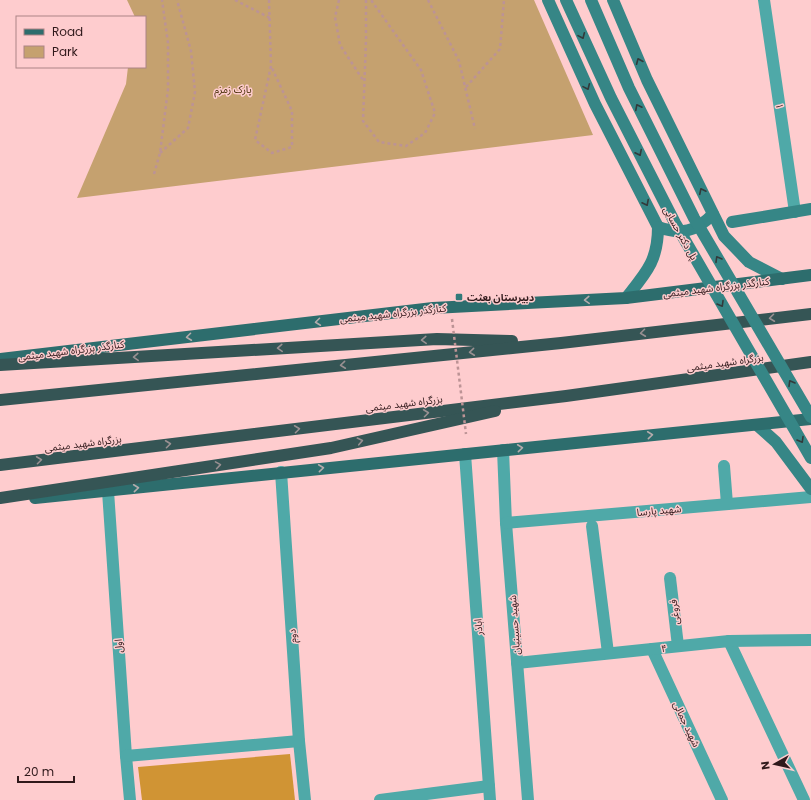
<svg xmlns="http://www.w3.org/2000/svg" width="811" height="800" viewBox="0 0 811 800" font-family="Poppins,'Noto Sans Arabic',sans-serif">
<rect width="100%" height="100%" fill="#feccce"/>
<!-- green -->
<path fill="#c5a16f" d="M127 0H534L593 135 77 198 126 84 128 67H145V17H135Z"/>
<!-- forest -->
<path fill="#d09434" d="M290 754 295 800H142L138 767Z"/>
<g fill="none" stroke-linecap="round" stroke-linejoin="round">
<!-- path -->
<g stroke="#bc9395" stroke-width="2.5" stroke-dasharray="3 3" stroke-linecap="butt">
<path d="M235 0 270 18"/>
<path d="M269 0 271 66 255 140 272 153 292 147V111L271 66"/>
<path d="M339 0 335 17 340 45 363 80"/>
<path d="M366 0V40L363 121 379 142 406 146 425 133 435 113 421 70 371 0"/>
<path d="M428 0 459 61 475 129"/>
<path d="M466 87 500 49 504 0"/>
<path d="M160 153 188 128 195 92 191 51 177 0"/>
<path d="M154 174 160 153 168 89V43L162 0"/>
</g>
<!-- street -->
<g stroke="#4fa9a8" stroke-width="12">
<path d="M764 0 795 212"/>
<path d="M503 450 506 523 528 800"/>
<path d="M465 454 490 800"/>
<path d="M724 466 727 504"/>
<path d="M281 472 299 741 305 800"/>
<path d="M108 491 126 756 130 800"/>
<path d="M506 523 811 497"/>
<path d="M592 526 608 653"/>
<path d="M670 578 678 646"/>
<path d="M729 641 804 800"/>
<path d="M652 649 722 800"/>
<path d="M517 663 729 641 811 640"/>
<path d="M126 756 299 741"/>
<path d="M380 800 489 786"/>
</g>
<!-- secondary -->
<g stroke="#368686" stroke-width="12">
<path d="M548 0 595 104 658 227C658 261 646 273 626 298"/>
<path d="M613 0 647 80 724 236 749 262 782 279"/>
<path d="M732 222 811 209"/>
<path d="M658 227C681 235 696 232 713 214"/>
<path d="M757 425 776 442 811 489"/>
</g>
<!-- primary -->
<g stroke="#2d6d6d" stroke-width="12">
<path d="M0 359 433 308 626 298 811 275"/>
<path d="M35 498 811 419"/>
</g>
<!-- highway -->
<g stroke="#355555" stroke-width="12">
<path d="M0 365 437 339 512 341"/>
<path d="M0 400 561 343 811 314"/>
<path d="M0 465 566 396 811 362"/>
<path d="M0 498 331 448 495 411"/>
</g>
<!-- path-bridge -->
<path stroke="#bc9395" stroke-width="2.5" stroke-dasharray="3 3" stroke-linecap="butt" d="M452 319 466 434"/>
<!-- secondary-bridge -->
<g stroke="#368686" stroke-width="12">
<path d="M566 0 611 98 675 223 811 458"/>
<path d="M591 0 629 88 694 218 811 417"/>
</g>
</g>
<!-- one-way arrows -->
<defs><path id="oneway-chevron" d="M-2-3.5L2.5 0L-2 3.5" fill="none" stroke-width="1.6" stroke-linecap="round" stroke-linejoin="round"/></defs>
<g stroke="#323a3b">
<use href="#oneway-chevron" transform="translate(582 36) rotate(66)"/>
<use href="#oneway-chevron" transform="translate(639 61) rotate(-113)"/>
<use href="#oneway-chevron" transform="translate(587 87) rotate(66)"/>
<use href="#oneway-chevron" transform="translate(638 107) rotate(-117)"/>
<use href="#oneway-chevron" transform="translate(639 153) rotate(63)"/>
<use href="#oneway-chevron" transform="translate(702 191) rotate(-116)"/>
<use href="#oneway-chevron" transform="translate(646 203) rotate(63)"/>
<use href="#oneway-chevron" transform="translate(718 259) rotate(-120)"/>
<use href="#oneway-chevron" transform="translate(721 304) rotate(60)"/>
<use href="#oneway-chevron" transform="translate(791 383) rotate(-120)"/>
<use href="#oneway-chevron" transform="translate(801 440) rotate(60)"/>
</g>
<g stroke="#b5abac">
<use href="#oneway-chevron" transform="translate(587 300) rotate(177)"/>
<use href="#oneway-chevron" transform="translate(318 322) rotate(173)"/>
<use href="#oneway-chevron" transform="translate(189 337) rotate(173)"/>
<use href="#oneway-chevron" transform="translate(650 435) rotate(-6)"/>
<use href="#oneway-chevron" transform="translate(520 448) rotate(-6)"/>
<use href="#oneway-chevron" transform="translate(321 468) rotate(-6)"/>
<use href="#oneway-chevron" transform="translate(136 488) rotate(-6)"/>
</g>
<g stroke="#9a9092">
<use href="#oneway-chevron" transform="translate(772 318) rotate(173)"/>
<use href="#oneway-chevron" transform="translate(643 333) rotate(173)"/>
<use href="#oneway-chevron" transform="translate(424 340) rotate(177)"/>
<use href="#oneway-chevron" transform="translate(280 348) rotate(177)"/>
<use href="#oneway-chevron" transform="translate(472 352) rotate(174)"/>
<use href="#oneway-chevron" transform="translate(136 357) rotate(177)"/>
<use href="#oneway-chevron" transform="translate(343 365) rotate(174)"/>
<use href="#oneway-chevron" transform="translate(426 413) rotate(-7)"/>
<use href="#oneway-chevron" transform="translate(297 429) rotate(-7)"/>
<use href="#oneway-chevron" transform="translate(360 441) rotate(-12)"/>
<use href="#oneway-chevron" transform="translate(168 444) rotate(-7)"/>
<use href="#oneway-chevron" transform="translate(39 460) rotate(-7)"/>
<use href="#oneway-chevron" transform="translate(218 465) rotate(-9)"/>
</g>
<!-- markers -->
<rect fill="#317a7a" stroke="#feccce" stroke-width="1.5" x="455" y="293" width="8" height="8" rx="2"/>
<g text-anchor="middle" stroke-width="3" stroke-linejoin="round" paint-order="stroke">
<!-- park labels -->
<g font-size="10" fill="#462e05" stroke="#feccce">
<text x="233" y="93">پارک زمزم</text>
</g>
<!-- street labels -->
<g font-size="10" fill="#30191b" stroke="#feccce">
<text transform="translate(780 106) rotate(82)" y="4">۱</text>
<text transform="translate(681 233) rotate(61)" y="4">پل دکتر حسابی</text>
<text transform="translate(716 287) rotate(-7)" y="4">کنارگذر بزرگراه شهید میثمی</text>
<text transform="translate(393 313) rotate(-6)" y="4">کنارگذر بزرگراه شهید میثمی</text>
<text transform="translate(71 350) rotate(-7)" y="4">کنارگذر بزرگراه شهید میثمی</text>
<text transform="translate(725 362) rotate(-8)" y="4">بزرگراه شهید میثمی</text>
<text transform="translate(404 403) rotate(-7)" y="4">بزرگراه شهید میثمی</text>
<text transform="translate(83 443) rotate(-7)" y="4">بزرگراه شهید میثمی</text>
<text transform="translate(659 510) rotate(-5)" y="4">شهید پارسا</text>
<text transform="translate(674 612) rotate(-96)" y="4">فروغی</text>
<text transform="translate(514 625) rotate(-94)" y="4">شهید حسینیان</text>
<text transform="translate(478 627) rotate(-94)" y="4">اباذر</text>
<text transform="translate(292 636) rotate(-94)" y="4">دوم</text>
<text transform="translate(118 646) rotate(-94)" y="4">اول</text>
<text transform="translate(664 648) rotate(-6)" y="4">۴</text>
<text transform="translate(687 724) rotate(65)" y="4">شهید جمالی</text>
</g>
<!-- poi labels -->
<g font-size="10" font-weight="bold" fill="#30191b" stroke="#feccce" text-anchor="start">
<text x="467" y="301">دبیرستان بعثت</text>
</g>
</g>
<!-- legend -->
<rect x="16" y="16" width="130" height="52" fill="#feccce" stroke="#ac8486"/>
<rect x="24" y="29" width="20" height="6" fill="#2d6d6d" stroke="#ac8486"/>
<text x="52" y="36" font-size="12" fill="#30191b">Road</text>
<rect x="24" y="46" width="20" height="12" fill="#c5a16f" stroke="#ac8486"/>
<text x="52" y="56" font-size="12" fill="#30191b">Park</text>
<!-- north arrow -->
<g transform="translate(775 764) rotate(262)" stroke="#feccce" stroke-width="3" paint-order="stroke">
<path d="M0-3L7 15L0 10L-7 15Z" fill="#30191b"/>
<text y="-6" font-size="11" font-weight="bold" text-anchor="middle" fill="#30191b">N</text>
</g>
<!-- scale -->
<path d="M18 776v6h56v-6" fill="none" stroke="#30191b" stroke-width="2"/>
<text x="24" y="776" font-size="12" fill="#30191b" stroke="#feccce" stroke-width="3" paint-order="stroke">20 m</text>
</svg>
